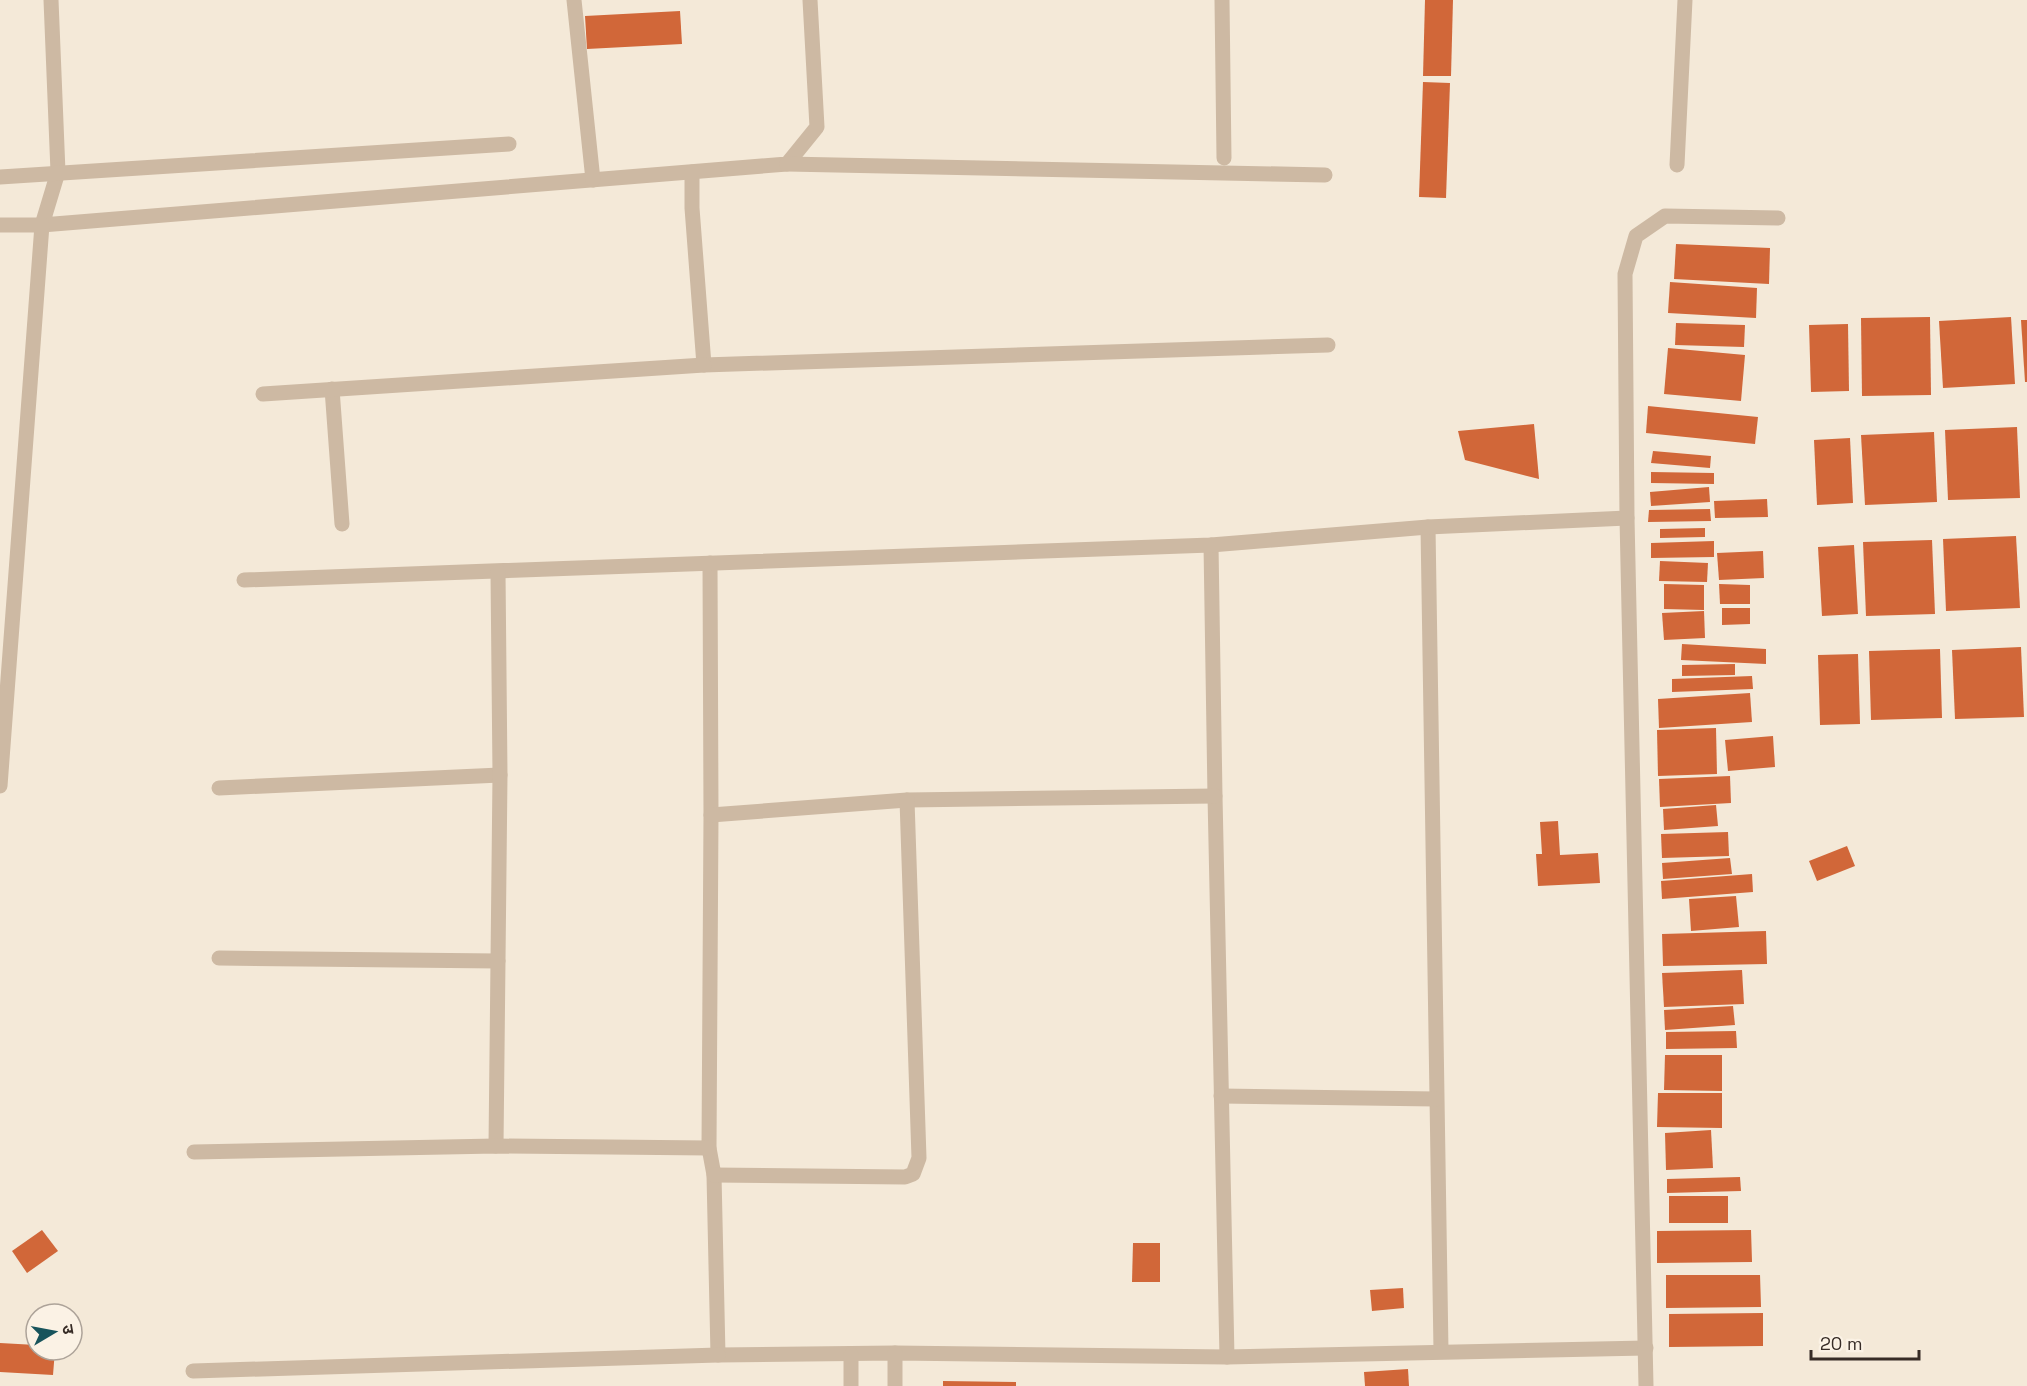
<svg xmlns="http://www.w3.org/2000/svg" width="2027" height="1386" viewBox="0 0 2027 1386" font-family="'Space Grotesk','Noto Sans Devanagari',sans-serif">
<rect width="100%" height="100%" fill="#f4e9d8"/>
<!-- building -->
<g fill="#d16739">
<path d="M1425 0H1453L1451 76H1423Z"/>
<path d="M680 11 682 44 587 49 585 16Z"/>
<path d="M1423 82 1450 83 1446 198 1419 197Z"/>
<path d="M1676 244 1770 248 1769 284 1674 279Z"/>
<path d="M1670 282 1757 288 1756 318 1668 313Z"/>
<path d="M1930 317 1931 395 1862 396 1861 318Z"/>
<path d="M2011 317 2015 384 1943 388 1939 321Z"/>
<path d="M2021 320H2027V382H2025Z"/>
<path d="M1676 323 1745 325 1744 347 1675 345Z"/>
<path d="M1848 324 1849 391 1811 392 1809 325Z"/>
<path d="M1668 348 1745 355 1741 401 1664 394Z"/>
<path d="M1648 406 1758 417 1755 444 1646 433Z"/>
<path d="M1534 424 1539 479 1465 460 1458 431Z"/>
<path d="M2017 427 2020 498 1948 500 1945 430Z"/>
<path d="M1934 432 1937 502 1865 505 1861 435Z"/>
<path d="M1850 438 1853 503 1817 505 1814 440Z"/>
<path d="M1653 451 1711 456 1710 468 1651 463Z"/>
<path d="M1651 472 1714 473V484L1651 483Z"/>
<path d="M1709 487 1710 502 1651 506 1650 492Z"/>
<path d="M1767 499 1768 517 1715 518 1714 501Z"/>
<path d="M1710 509 1711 521 1648 522 1649 510Z"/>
<path d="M1705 528V537L1660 538V529Z"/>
<path d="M2016 536 2020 608 1946 611 1943 539Z"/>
<path d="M1932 540 1935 614 1866 616 1863 542Z"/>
<path d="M1714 541V557L1651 558V543Z"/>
<path d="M1854 545 1858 614 1822 616 1818 547Z"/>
<path d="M1763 551 1764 578 1719 580 1717 553Z"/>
<path d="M1660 561 1708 563 1707 582 1659 581Z"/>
<path d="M1664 584 1704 585V610L1664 609Z"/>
<path d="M1719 584 1750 585V604H1720Z"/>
<path d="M1722 608H1750V624L1722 625Z"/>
<path d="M1704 611 1705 638 1664 640 1662 613Z"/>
<path d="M1682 644 1766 649V664L1681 660Z"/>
<path d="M2021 647 2024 717 1955 719 1952 650Z"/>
<path d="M1940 649 1942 718 1871 720 1869 651Z"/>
<path d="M1858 654 1860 724 1820 725 1818 655Z"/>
<path d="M1735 664V675L1682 676V665Z"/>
<path d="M1752 676 1753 689 1672 692V679Z"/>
<path d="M1750 693 1752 722 1659 728 1658 699Z"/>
<path d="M1716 728 1717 774 1658 776 1657 730Z"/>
<path d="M1773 736 1775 767 1728 771 1725 740Z"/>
<path d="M1730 776 1731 803 1660 807 1659 779Z"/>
<path d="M1716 805 1718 826 1664 830 1663 809Z"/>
<path d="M1558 821 1560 855 1598 853 1600 883 1538 886 1536 854H1542L1540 822Z"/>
<path d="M1728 832 1729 856 1662 858 1661 834Z"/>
<path d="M1847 846 1855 866 1817 881 1809 861Z"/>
<path d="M1730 858 1732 874 1663 879 1662 863Z"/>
<path d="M1752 874 1753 892 1662 899 1661 881Z"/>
<path d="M1736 896 1739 927 1691 931 1689 899Z"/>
<path d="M1766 931 1767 964 1663 966 1662 934Z"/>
<path d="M1742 970 1744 1004 1664 1007 1662 973Z"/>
<path d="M1733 1006 1735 1025 1665 1030 1664 1010Z"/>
<path d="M1736 1031 1737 1048 1666 1049V1032Z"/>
<path d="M1665 1055H1722V1091L1664 1090Z"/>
<path d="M1658 1093H1722V1128L1657 1127Z"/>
<path d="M1711 1130 1713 1168 1666 1170 1665 1133Z"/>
<path d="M1740 1177 1741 1191 1667 1193V1179Z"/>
<rect x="1669" y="1196" width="59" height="27"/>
<path d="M42 1230 58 1251 27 1273 12 1251Z"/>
<path d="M1751 1230 1752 1262 1657 1263V1231Z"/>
<path d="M1133 1243H1160V1282H1132Z"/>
<path d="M1666 1275H1760L1761 1307 1666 1308Z"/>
<path d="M1403 1288 1404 1308 1372 1311 1370 1290Z"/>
<path d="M1763 1313V1346L1669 1347V1314Z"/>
<path d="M0 1343 36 1345V1350H55L53 1375 0 1372Z"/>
<path d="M1408 1369 1409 1386H1365L1364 1372Z"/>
<path d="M943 1381 1016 1382V1386H943Z"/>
</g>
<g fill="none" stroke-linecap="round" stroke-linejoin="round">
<!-- street -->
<g stroke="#cdb9a3" stroke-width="15">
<path d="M51 0 58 172 42 225 787 164 817 127 810 0"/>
<path d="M574 0 593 180"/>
<path d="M1222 0 1224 158"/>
<path d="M787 164 1325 175"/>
<path d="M1677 165 1685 0"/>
<path d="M692 172V208L704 365 1328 345"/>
<path d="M0 177 509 144"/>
<path d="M0 225H42L0 786"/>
<path d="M332 389 342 524"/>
<path d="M263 394 704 365"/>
<path d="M1428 527 1441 1351"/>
<path d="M1211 545 1215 796 1227 1357"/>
<path d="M710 563 711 815 709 1148 714 1175 718 1355 895 1353 1227 1357 1646 1348"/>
<path d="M244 580 1211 545 1428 527 1627 518"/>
<path d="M219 788 500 775"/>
<path d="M711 815 907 800 1215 796"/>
<path d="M219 958 498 961"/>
<path d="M1221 1096 1436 1099"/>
<path d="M496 1146 500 775 498 572"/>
<path d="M194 1152 496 1146 709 1148"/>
<path d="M714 1175 905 1177 913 1174 919 1158 907 800"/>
<path d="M895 1353V1386"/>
<path d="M193 1371 718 1355"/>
<path d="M851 1386V1355"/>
<path d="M1646 1386 1627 518 1625 274 1636 236 1665 216 1778 218"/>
</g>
</g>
<!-- north arrow -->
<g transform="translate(54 1332) rotate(80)"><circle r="28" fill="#fbf2e5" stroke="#ada399" stroke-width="1.5"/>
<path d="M0-4.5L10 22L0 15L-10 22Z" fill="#18545c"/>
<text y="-9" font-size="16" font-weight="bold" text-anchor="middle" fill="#372c26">उ</text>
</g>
<!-- scale -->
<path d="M1811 1350v9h108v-9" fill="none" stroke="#372c26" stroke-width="3"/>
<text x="1820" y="1350" font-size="18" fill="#372c26" stroke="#fbf2e5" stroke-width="4.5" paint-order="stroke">20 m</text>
</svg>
